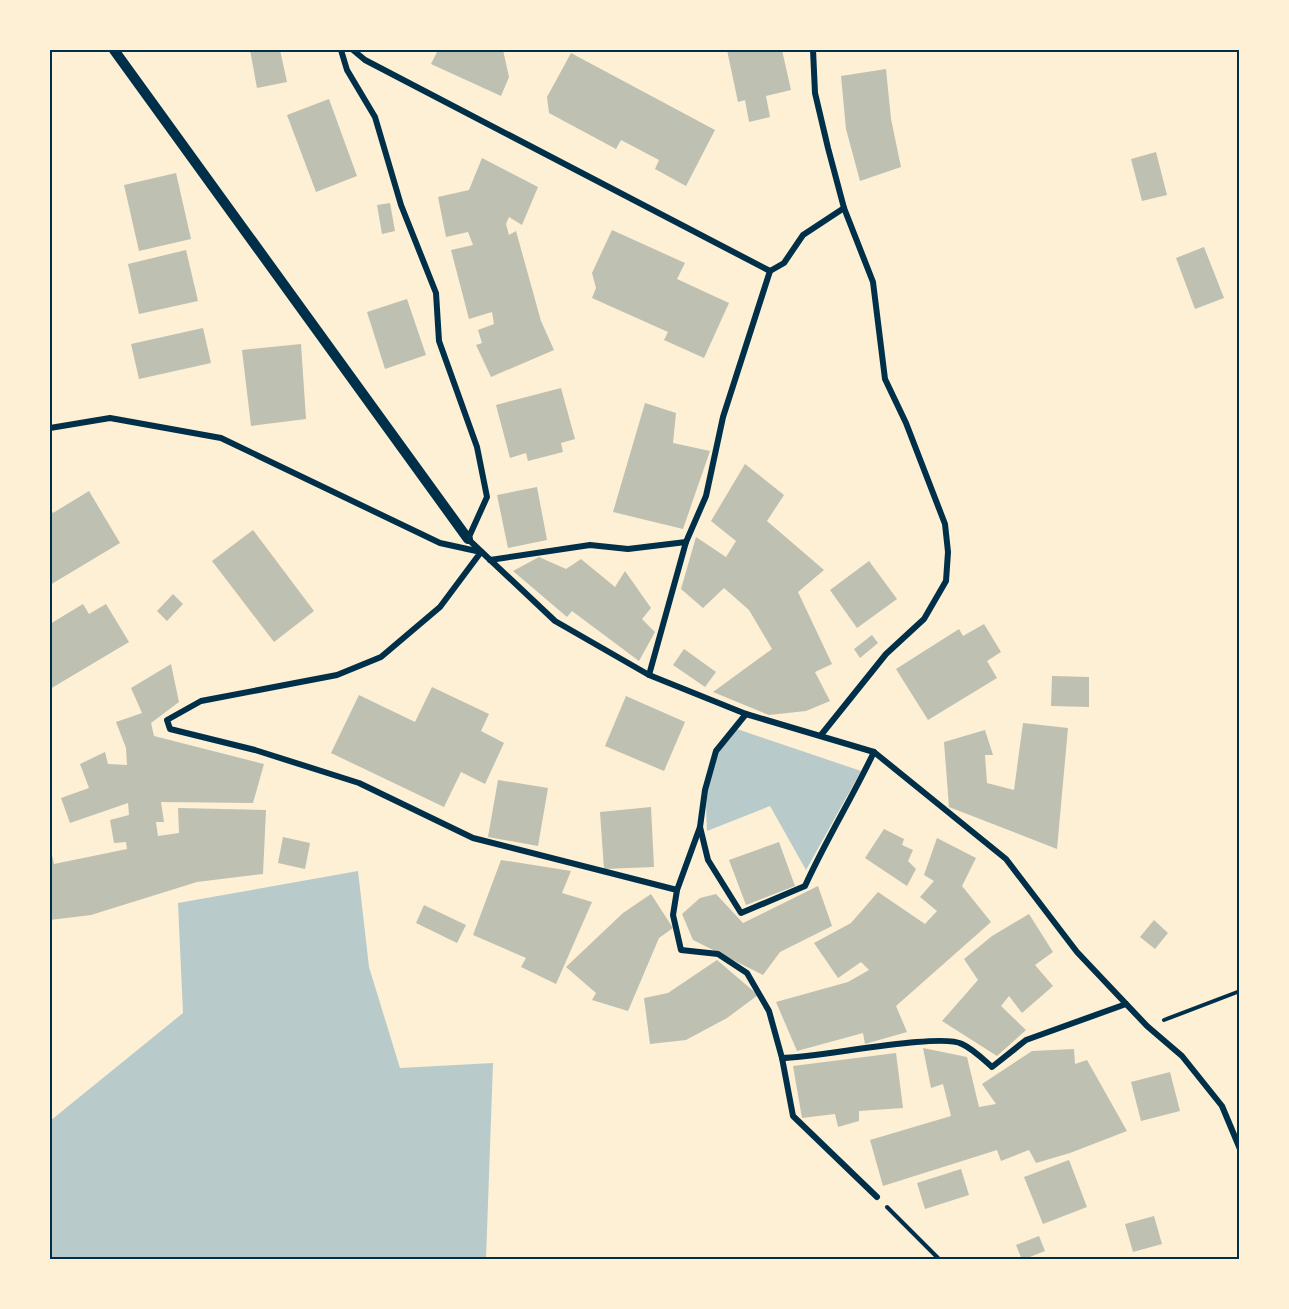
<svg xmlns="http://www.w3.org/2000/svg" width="1289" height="1309" viewBox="0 0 1289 1309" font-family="'PT Sans Narrow',sans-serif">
<rect width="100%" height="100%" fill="#fdf0d5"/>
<!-- green -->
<g fill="#b9caca">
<path d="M734 728 861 771 806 870 770 806 707 831C706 811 704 766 717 750 724 741 732 741 734 728Z"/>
<path d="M358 871 369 967 400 1068 493 1063 486 1259H50V1121L183 1013 178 903Z"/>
</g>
<!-- building -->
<g fill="#bec0b2">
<path d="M250 50H280L287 82 257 88Z"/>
<path d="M438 50H503L509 77 501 96 431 64Z"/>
<path d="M727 50H782L791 90 766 96 770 117 749 122 745 100 738 102Z"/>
<path d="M571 53 715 130 686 186 655 169 659 160 621 140 616 149 549 113 547 97Z"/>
<path d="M886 69 891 119 901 167 860 181 846 129 841 76Z"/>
<path d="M329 99 357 176 316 192 287 115Z"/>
<path d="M1156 152 1167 195 1142 201 1131 159Z"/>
<path d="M482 158 538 187 522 225 509 217 506 224 509 235 516 231 541 321 554 350 491 377 476 345 482 343 478 330 494 324 492 312 469 319 451 250 473 245 468 232 446 237 438 197 469 190Z"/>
<path d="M176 173 191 239 139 251 124 185Z"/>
<path d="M390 203 395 231 382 234 377 205Z"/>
<path d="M612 230 685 263 677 279 729 303 704 358 664 340 668 332 592 298 596 288 592 273Z"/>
<path d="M1204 247 1224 298 1195 309 1176 258Z"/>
<path d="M186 250 198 301 139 314 128 264Z"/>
<path d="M407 299 426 355 385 369 367 312Z"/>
<path d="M203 328 211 363 139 379 131 344Z"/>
<path d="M301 344 306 419 251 426 242 350Z"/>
<path d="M561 388 575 439 561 443 563 452 528 461 526 453 510 458 496 405Z"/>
<path d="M645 403 676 413 673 443 710 451 683 529 613 512Z"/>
<path d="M745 464 784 495 767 521 824 570 798 592 832 664 815 672 830 701 806 711 769 715 713 692 772 649 749 610 724 588 703 608 681 589 696 537 726 557 736 541 711 521Z"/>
<path d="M537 487 547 540 508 548 497 495Z"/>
<path d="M89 491 120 543 50 585V508L53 513Z"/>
<path d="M253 530 314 611 274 642 212 561Z"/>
<path d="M539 557 566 569 581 559 615 587 625 571 651 608 642 619 655 632 639 661 572 611 567 617 513 571Z"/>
<path d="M869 561 897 599 857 628 830 590Z"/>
<path d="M173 594 183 604 167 621 157 611Z"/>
<path d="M83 604 89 614 106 604 129 642 50 689V624Z"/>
<path d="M984 624 1001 652 987 661 997 678 928 720 896 669 959 629 963 636Z"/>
<path d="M872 635 878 643 860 658 854 649Z"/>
<path d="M684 649 716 672 705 687 673 665Z"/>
<path d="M171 664 179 702 151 723 154 736 264 764 253 803 161 802 164 822H156L158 836 179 833 178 808 266 810 263 874 197 882 91 915 50 920V845L54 864 127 849 126 842 114 843 110 820 129 815 128 803 70 823 61 798 89 788 80 764 105 752 108 764 127 765 126 748 116 722 142 713 131 688Z"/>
<path d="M1052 676 1089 677V707L1051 706Z"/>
<path d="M432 687 489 714 481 731 504 743 485 784 461 772 444 807 331 753 359 695 415 722Z"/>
<path d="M626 696 685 722 664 771 605 746Z"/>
<path d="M1023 723 1068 728 1057 849 949 807 944 742 985 730 993 755H985L987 783 1014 790Z"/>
<path d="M498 780 548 788 538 846 488 837Z"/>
<path d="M651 807 654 867 604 869 600 812Z"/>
<path d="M884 829 904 839 902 845 913 850 908 861 916 869 907 886 865 858Z"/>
<path d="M283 837 310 843 305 869 278 863Z"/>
<path d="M937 838 976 858 962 886 991 922 896 1006 907 1032 865 1044 863 1033 797 1051 776 1002 848 982 869 970 861 962 838 978 814 943 851 923 878 892 925 924 937 911 920 897 934 881 924 875Z"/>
<path d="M779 842 795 886 746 905 729 860Z"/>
<path d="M501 860 571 871 562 893 592 902 556 984 521 967 526 958 473 935Z"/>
<path d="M818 886 832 926 780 952 763 975 693 940 682 914 700 898 716 894 743 923Z"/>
<path d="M651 894 673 928 659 938 628 1011 592 1000 596 993 566 967 623 913Z"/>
<path d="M424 905 466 925 457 943 416 923Z"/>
<path d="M1029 914 1053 952 1035 965 1053 986 1022 1013 1009 996 1001 1006 1026 1030 997 1056 942 1021 978 980 964 959 992 936Z"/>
<path d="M1154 920 1168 933 1155 949 1140 937Z"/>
<path d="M717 960 758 995 727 1018 686 1040 650 1044 644 998 668 993Z"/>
<path d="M923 1048 967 1057 979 1107 996 1104 982 1084 1032 1051 1074 1049 1075 1064 1087 1060 1127 1131 1070 1153 1036 1163 1029 1150 1001 1161 997 1150 883 1186 870 1140 951 1116 943 1084 931 1088Z"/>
<path d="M896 1053 903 1108 859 1111V1121L838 1127 835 1114 802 1118 793 1066Z"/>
<path d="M1170 1072 1180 1111 1141 1121 1131 1082Z"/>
<path d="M1069 1160 1087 1207 1043 1224 1024 1177Z"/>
<path d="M961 1169 969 1195 925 1209 917 1183Z"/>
<path d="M1154 1216 1162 1244 1133 1252 1125 1224Z"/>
<path d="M1039 1236 1045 1251 1022 1260 1016 1245Z"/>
</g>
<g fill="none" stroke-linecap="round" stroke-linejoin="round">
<!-- path -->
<g stroke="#003049" stroke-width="4">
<path d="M1164 1020 1240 991"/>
<path d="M887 1207 940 1260"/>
</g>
<!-- minor -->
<g stroke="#003049" stroke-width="6">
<path d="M341 50 347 70 375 117 401 205 436 293 439 341 477 447 487 497 468 539 555 621 649 675 746 714 874 752 1006 859 1077 952 1147 1026 1182 1056 1222 1106 1240 1149"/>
<path d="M353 50 365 60 770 271"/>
<path d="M813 50 815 93 828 148 844 208 873 282 885 379 906 423 945 524 948 552 946 581 924 619 886 654 821 735"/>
<path d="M50 428 110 418 221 438 440 543 481 552 440 607 381 657 337 675 201 701 167 720 170 729 255 750 359 783 473 838 677 890"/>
<path d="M490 560 590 545 628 549 686 542"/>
<path d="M649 675 686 542 706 496 723 417 770 271 784 263 803 235 844 208"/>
<path d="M746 714 716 751 705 790 700 827 708 860 741 913 805 886C826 840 852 798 874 752"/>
<path d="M700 827 677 890 673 915 681 950 718 954 747 973 769 1011 782 1058 793 1116 877 1197"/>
<path d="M782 1058C817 1058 940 1032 962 1044 973 1049 983 1059 992 1067L1026 1040 1126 1004"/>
</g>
<!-- tertiary -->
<path stroke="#003049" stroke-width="10" d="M114 50 468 539"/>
</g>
<!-- border -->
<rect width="1289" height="1309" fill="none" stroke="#fdf0d5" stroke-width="102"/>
<rect x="51" y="51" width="1187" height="1207" fill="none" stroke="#003049" stroke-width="2"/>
</svg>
